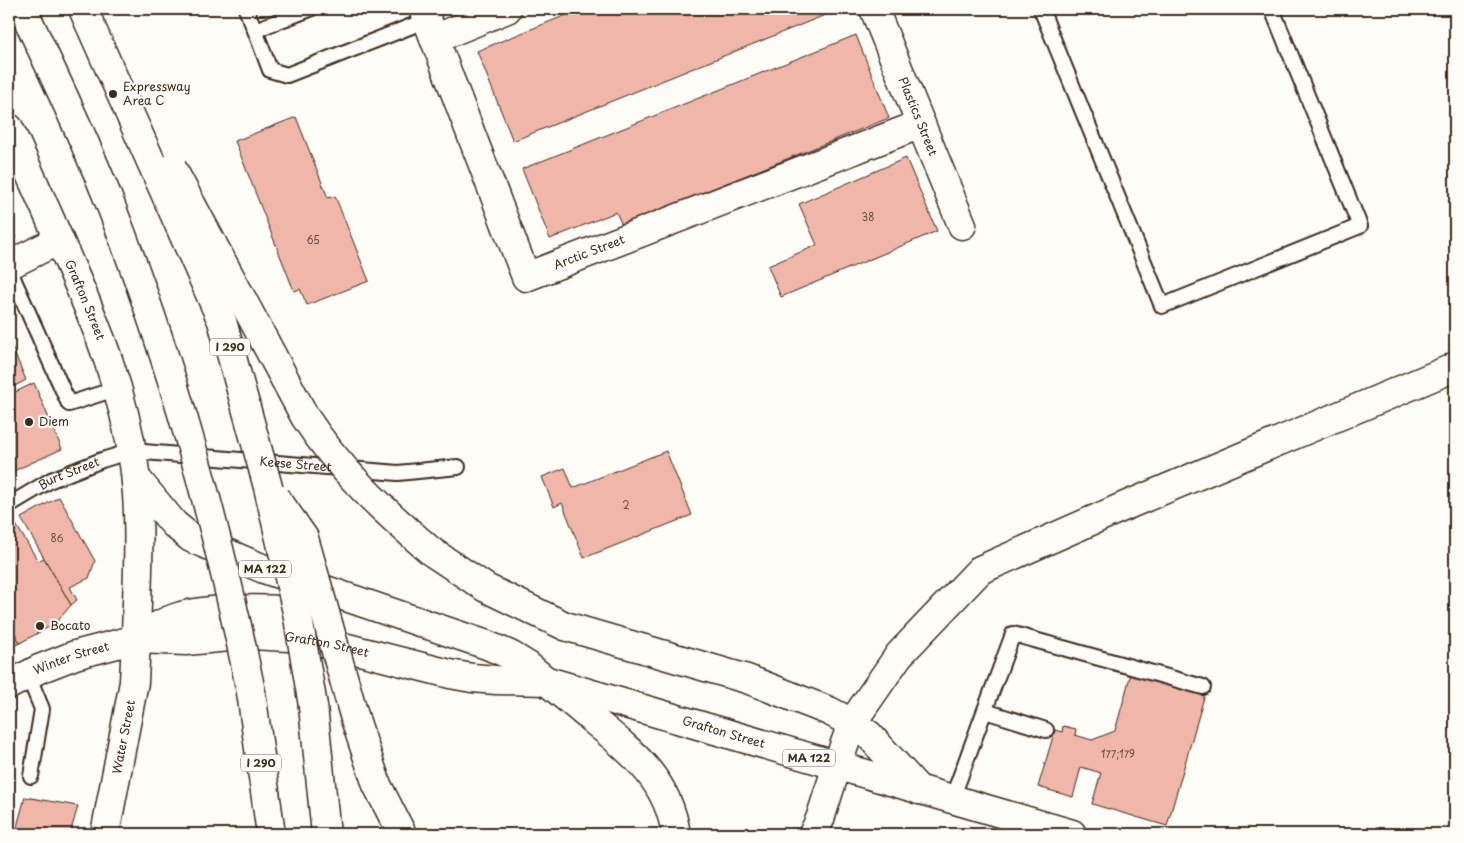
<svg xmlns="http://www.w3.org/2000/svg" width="1464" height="843" viewBox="0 0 1464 843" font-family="'Playpen Sans',sans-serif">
<rect width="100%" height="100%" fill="#fdfcf7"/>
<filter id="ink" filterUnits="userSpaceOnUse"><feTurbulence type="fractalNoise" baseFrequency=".02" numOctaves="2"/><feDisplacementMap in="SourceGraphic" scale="10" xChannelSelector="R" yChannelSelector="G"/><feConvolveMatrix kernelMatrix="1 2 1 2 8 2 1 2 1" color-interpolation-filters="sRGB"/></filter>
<g filter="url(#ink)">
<!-- building -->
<g fill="#f0b6a9" stroke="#3b2a1e">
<path d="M581 9H840L513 141 477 51Z"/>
<path d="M856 35 889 118 622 225 616 212 550 239 522 169Z"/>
<path d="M296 117 328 198 335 196 369 281 307 305 300 289 294 291 235 141Z"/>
<path d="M906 158 937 231 781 297 768 266 817 245 799 204Z"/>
<path d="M9 222 16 238 9 241Z"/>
<path d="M9 340 26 380 9 389Z"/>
<path d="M34 383 62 449 9 473V395Z"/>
<path d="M666 451 692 515 584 558 562 503 554 507 542 477 565 468 573 488Z"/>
<path d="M59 497 95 561 89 578 70 587 77 600 71 605 21 518Z"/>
<path d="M12 518 38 561 44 558 71 605 56 623 20 643 9 623V520Z"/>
<path d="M9 623 20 643 9 648Z"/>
<path d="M1131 673 1205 694 1167 826 1092 804 1101 773 1081 767 1073 797 1038 787 1055 730 1062 732 1063 726 1076 729 1075 735 1092 740 1115 731Z"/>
<path d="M25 797 78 806 70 834H15Z"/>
</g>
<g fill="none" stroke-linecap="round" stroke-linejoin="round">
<defs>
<g id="lane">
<path d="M246 9 255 30"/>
<path d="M310 9 255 30 270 70 287 75 427 20"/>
<path d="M1041 9 1162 306 1360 226 1272 9"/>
<path d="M9 269 69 404 118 388"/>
<path id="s1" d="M9 505 51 480 102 460 132 451 398 473 458 467"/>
<path d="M28 675 42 709 31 776"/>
<path d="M985 711 1046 730"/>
<path d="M952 799 1013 634 1203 687"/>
</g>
<g id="street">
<path id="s2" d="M423 9 526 277 921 124"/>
<path id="s3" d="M874 9 962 225"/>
<path d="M434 39 507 9"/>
<path d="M837 766 852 723 899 655 980 570 1125 506 1453 368 1455 366"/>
</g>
<g id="secondary">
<path d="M9 265 59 240"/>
<path id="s4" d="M9 685 39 669 75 655 136 639 134 682 105 834"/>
</g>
<g id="primary">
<path id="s5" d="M9 128C29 172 49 216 68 260 97 326 124 392 134 465 142 523 137 581 136 639"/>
</g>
<g id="highway">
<path d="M136 478 174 524 191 538 264 569 487 645 510 655 528 666C550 684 572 702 593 720 633 753 668 780 676 834"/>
<path d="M432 552 486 588 565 626 747 679 829 711 852 723 869 735 919 790"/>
<path id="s6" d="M136 639 186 641 251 635 288 637 336 645 450 674 472 678 496 680 547 681 1072 834"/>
<path d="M136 639C150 630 164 621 181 616 220 606 280 609 320 612"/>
<path d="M251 692 271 834"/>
<path d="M313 706 326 834"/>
<path d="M355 719 377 785 402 834"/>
<path d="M813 834 820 819 837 766"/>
</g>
</defs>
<!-- lane casing -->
<use href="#lane" stroke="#3b2a1e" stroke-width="18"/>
<!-- street casing -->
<use href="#street" stroke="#3b2a1e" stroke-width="31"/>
<!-- secondary casing -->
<use href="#secondary" stroke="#3b2a1e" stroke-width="31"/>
<!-- primary casing -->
<use href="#primary" stroke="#3b2a1e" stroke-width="31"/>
<!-- highway casing -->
<use href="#highway" stroke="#3b2a1e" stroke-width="31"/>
<!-- lane -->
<use href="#lane" stroke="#fdfcf7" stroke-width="14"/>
<!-- street -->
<use href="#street" stroke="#fdfcf7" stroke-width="28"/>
<!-- secondary -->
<use href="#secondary" stroke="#fdfcf7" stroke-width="28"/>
<!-- primary -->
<use href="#primary" stroke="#fdfcf7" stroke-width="28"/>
<!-- highway -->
<use href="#highway" stroke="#fdfcf7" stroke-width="28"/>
<defs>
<g id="highway-bridge">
<path d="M23 9C53 74 85 139 111 206 172 363 218 527 251 692"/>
<path d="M83 9 222 321 268 487 297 612 313 706"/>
<path d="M172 168 305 417C339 470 384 511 432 552"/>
<path d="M276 498 304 538 355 719"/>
</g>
</defs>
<!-- highway-bridge casing -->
<use href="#highway-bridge" stroke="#3b2a1e" stroke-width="31" stroke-linecap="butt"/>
<!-- highway-bridge -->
<use href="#highway-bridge" stroke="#fdfcf7" stroke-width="28"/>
</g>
</g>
<!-- markers -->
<g fill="#3b2a1e" stroke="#fdfcf7" stroke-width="2">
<circle cx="113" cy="94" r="5"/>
<circle cx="29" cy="422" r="5"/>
<circle cx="40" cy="626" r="5"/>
</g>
<g text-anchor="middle" stroke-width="4.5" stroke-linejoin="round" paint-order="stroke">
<!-- number labels -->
<g font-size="10" fill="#684d41">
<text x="868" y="221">38</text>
<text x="313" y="244">65</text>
<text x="626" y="509">2</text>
<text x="57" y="542">86</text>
<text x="1118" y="758">177;179</text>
</g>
<!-- shield labels -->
<g fill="#fdfcf7" stroke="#75695f" stroke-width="1">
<rect x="210" y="338.5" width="40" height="17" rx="4"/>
<rect x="239" y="560.5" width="52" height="17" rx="4"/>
<rect x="783" y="749.5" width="52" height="17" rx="4"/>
<rect x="241" y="754.5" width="40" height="17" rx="4"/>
</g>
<g font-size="11" font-weight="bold" fill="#3b2a1e">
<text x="230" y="351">I 290</text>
<text x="265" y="573">MA 122</text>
<text x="809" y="762">MA 122</text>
<text x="261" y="767">I 290</text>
</g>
<!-- poi labels -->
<g font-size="12" fill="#3b2a1e" stroke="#fdfcf7" text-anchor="start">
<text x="123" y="91">Expressway<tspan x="123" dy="14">Area C</tspan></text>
<text x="39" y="426">Diem</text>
<text x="50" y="630">Bocato</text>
</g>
<!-- street labels -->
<g font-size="12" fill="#3b2a1e" stroke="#fdfcf7">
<text dy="4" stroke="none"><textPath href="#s3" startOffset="116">Plastics Street</textPath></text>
<text dy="4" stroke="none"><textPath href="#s2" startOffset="355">Arctic Street</textPath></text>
<text dy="4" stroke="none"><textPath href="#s5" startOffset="188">Grafton Street</textPath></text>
<text dy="4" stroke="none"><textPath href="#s1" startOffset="299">Keese Street</textPath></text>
<text dy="4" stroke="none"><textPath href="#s1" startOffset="68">Burt Street</textPath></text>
<text dy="4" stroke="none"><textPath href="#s6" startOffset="192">Grafton Street</textPath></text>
<text dy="4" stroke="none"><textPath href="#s4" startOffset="68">Winter Street</textPath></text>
<text dy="4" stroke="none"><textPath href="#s6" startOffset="600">Grafton Street</textPath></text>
<text transform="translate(124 737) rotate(-79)" y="4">Water Street</text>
</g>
</g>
<!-- margin -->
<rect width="1464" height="843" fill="none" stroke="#fdfcf7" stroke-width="30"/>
<rect x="15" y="15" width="1434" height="813" fill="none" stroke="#3b2a1e" stroke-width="2" filter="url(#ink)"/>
</svg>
